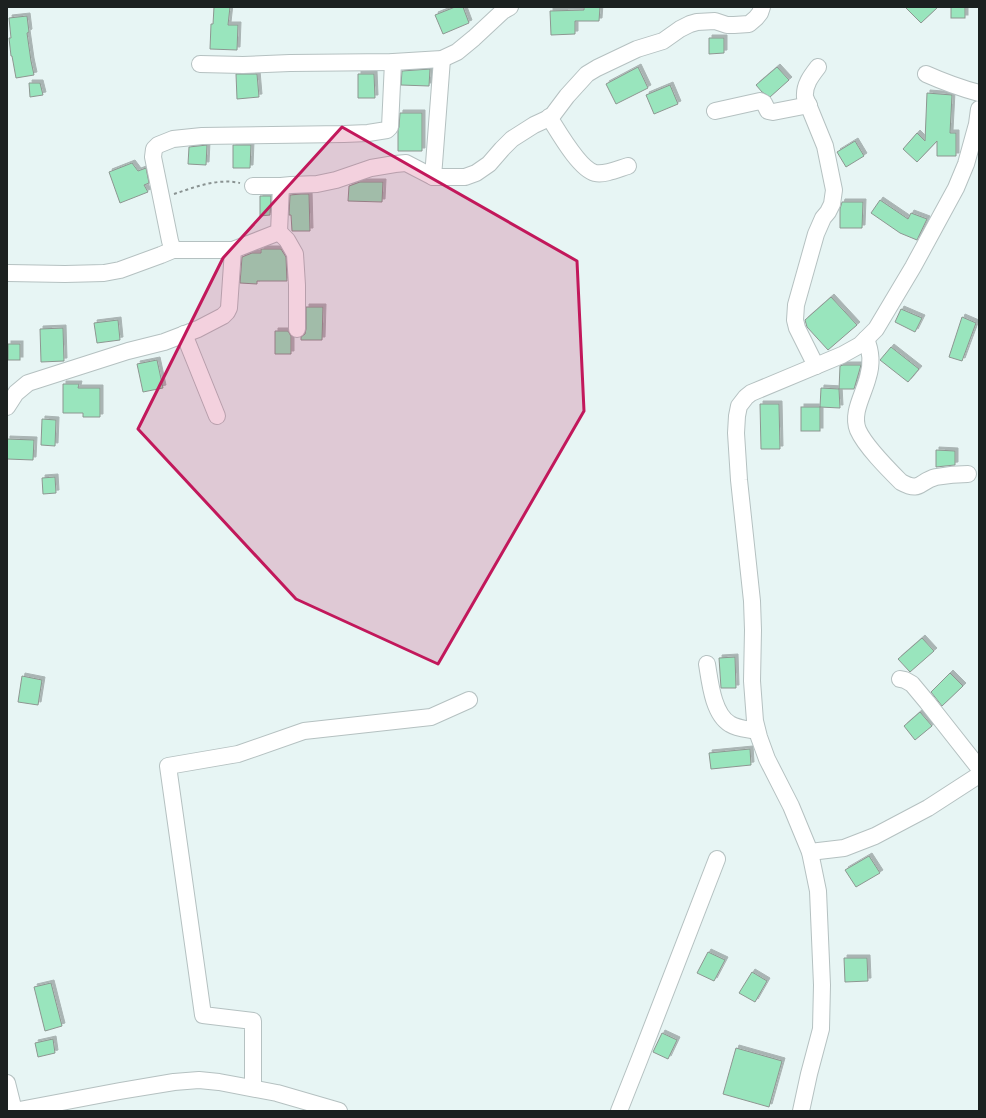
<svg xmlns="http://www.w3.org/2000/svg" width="986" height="1118" viewBox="0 0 986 1118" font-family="Figtree,sans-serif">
<defs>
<filter id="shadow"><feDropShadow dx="3" dy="-3" stdDeviation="0" flood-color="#0004"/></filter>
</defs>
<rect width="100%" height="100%" fill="#e7f5f4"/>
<!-- building -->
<g fill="#99e5bd" stroke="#8d9691" filter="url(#shadow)">
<path d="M214 7H230L228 25H238L237 50 210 49 211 24H213Z"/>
<path d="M455 7H463L469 23 443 34 435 15Z"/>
<path d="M584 7H600L599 21H575V34L551 35 550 11 584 10Z"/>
<path d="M905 7H938L921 23Z"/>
<rect x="951" y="7" width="14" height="11"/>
<path d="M27 16 29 32 27 33 31 61 34 75 16 78 12 56H11L9 38H11L9 18Z"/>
<path d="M709 38H724V53L709 54Z"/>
<path d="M638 67 648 88 616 104 606 84Z"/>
<path d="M777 67 789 80 770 97 762 92 756 85Z"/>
<path d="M430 69 429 86 401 85 402 71Z"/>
<path d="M236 74H257L259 97 237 99Z"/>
<path d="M358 74H374L375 98H358Z"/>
<path d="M29 83H40L43 95 30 97Z"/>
<path d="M670 85 678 104 654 114 646 95Z"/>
<path d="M927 93 952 95 950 133H956V156H937V141L917 162 903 149 917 133 925 141Z"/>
<path d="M400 113H422V151H398V130L399 127Z"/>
<path d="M855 141 864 156 846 167 837 152Z"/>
<path d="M207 145 206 165 188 164 189 147Z"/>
<path d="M233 145H251L250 168H233Z"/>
<path d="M132 163 138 171 146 168 149 183 144 185 148 192 120 203 109 172Z"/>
<path d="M360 182H383L382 202 348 201 349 186Z"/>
<path d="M301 194H309L310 231H292L291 215H289L290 195Z"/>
<path d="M260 196H271L270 215 260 216Z"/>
<path d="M880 200 908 219 911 213 927 219 917 240 900 233 871 213Z"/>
<path d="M842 202H863L862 228H840V209Z"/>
<path d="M261 249H281L286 257 287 281H257V284L240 283 242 257 252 253H261Z"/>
<path d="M831 297 857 325 828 350 807 327 805 320Z"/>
<path d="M306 307H323L322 340H301V337L305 334 306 329Z"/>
<path d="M901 309 922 318 915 332 895 322Z"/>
<path d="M962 317 976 323 962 361 949 357Z"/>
<path d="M118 320 120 340 97 343 94 323Z"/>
<path d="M63 328 64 361 41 362 40 329Z"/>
<path d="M275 331H288L291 336V354H275Z"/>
<rect x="8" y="344" width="12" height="16"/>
<path d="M891 347 919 369 908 382 880 360Z"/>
<path d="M157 360 163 388 143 392 137 364Z"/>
<path d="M843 365H861L854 389H839L840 366Z"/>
<path d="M63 384H79L78 388H100V417H83V413H63Z"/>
<path d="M821 388 839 389 840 408 820 407Z"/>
<path d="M760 404H779L780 449H761Z"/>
<rect x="801" y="407" width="19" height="24"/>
<path d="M42 419 56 420 55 446 41 445Z"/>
<path d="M7 439 34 440 33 460 7 459Z"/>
<path d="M936 450 955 451V465L936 467Z"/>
<path d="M55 477 56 493 43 494 42 478Z"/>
<path d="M922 638 934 651 910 672 898 659Z"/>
<path d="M735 657 736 688H721L719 658Z"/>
<path d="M950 673 963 686 942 706 931 692Z"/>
<path d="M22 676 42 680 38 705 18 702Z"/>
<path d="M920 712 932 726 915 740 904 726Z"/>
<path d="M750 749 751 765 711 769 709 753Z"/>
<path d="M869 856 880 873 856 887 845 870Z"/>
<path d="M708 952 725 960 714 981 697 973Z"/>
<path d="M844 958H867L868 981 845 982Z"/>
<path d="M752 972 767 981 755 1002 739 993Z"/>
<path d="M51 983 62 1026 45 1031 34 987Z"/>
<path d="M662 1033 677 1040 668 1059 653 1052Z"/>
<path d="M53 1039 55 1053 38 1057 35 1043Z"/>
<path d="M736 1048 782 1061 769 1107 723 1094Z"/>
</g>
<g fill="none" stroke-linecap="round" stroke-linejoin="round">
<defs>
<g id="minor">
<path d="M200 64 243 65 290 63 393 62 442 59 457 52 474 38 503 11 510 7"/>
<path d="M926 74C944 82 960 88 979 93"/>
<path d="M715 111 760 101 764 103 768 111 773 112 809 105"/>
<path d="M549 117C558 131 579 169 595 173 605 175 618 169 628 166"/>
<path d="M433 177H465L476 173 489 164 502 149 512 139 534 125 547 119 552 116 567 96 587 74 597 68 637 49 663 41 680 29 690 24 697 22 715 21 727 25H734L749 24 756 18 760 13 762 7"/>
<path d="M253 186H281L291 185 317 184 336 180 371 168 395 164 406 163 433 177 442 59"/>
<path d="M279 232 287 240 295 254 297 285V329"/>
<path d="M233 250H173L170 241 153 157 154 149 158 145 173 139 202 136 344 134 368 133 387 130 390 127 393 62"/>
<path d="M8 273 65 274 104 273 120 270 161 255 173 250"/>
<path d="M184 334 217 416"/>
<path d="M866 339C871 351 872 364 868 377 864 394 851 413 858 430 865 446 888 469 901 482 921 493 919 481 936 477 947 475 957 474 968 474"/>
<path d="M816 366 797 328 795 320 796 305 816 234 823 218 828 212 832 204 834 190 825 146 805 97C804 85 811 76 818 67"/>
<path d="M7 407 16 393 28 383 128 351 164 342 198 329 223 316 227 312 229 308 233 250 279 232 281 186"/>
<path d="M707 664C710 682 713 714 730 724 738 729 748 729 757 731"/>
<path d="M900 679 905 680 912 684 927 702 979 768"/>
<path d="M810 852 844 848 875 836 928 808 979 775"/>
<path d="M7 1083 14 1111"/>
<path d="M253 1088V1021L203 1015 168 766 238 754 304 731 431 717 469 700"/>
<path d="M14 1111 120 1091 174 1082 199 1080 219 1082 277 1093 339 1111"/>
<path d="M619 1111 640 1058 717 859"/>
<path d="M801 1111 809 1074 821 1029 822 985 818 891 810 852 791 806 767 759 759 737 755 721 752 681 753 630 752 601 739 480 736 433 737 416 739 406 746 397 751 393 842 355 860 345 876 329 913 267 956 188 966 164 974 135 977 124 979 109"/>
</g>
</defs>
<!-- minor casing -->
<use href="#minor" stroke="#b5c1c1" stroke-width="18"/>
<!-- path -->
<path stroke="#8a9392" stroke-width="2" stroke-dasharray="3 3" stroke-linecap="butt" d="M174 194C195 187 218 178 240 183"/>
<!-- minor -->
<use href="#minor" stroke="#fff" stroke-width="16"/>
</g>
<!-- marked area -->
<path fill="#c2185b" fill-opacity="0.2" stroke="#c2185b" stroke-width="3" stroke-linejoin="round" d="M342 127 577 261 584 411 438 664 296 599 138 429 223 258Z"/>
<!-- border -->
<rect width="986" height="1118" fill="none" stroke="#1c2120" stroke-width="16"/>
</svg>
